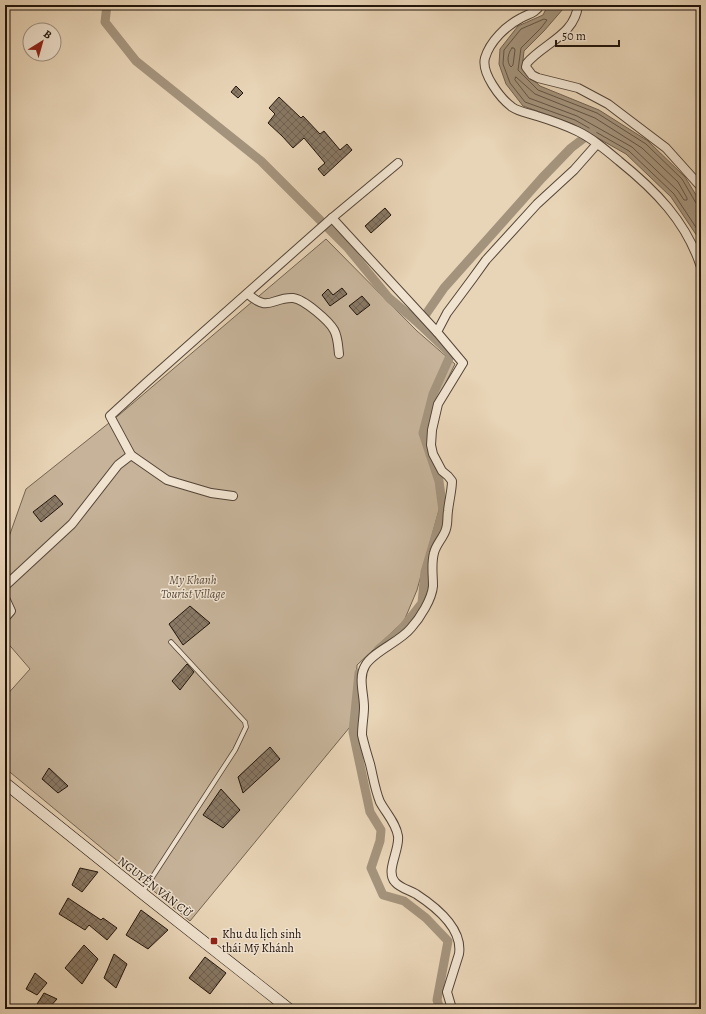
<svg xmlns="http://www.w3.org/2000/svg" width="706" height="1014" viewBox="0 0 706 1014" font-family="Alegreya,serif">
<defs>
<pattern id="building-cross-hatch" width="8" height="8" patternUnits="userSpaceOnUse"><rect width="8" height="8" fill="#887864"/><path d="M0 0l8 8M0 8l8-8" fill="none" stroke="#6f6151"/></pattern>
</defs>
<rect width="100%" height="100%" fill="#e8d4b6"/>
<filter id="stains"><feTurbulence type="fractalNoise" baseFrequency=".005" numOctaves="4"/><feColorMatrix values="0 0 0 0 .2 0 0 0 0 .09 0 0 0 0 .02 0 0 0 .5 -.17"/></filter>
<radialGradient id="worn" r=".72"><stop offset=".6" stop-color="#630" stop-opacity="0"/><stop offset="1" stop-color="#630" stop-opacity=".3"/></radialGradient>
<!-- park -->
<path fill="#c6b399" stroke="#746452" d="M326 239 417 331 455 364 421 433 442 499 417 590 404 621 357 665 354 722 190 921 5 768V697L30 669 5 640V548L26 489 119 415Z"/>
<!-- water -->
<path fill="#a4937c" stroke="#70604f" d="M548 5H563V9L544 31 524 51 522 69 540 86 599 110 648 141 685 177 701 203V242L671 197 626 154 573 124 523 106 506 84 499 64 500 49 518 26 543 15Z"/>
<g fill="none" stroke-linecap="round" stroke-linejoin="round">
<!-- shore -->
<g stroke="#625444" stroke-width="1">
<path d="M512 48H514L515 50 513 65 511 67C506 62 508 53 512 48Z"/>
<path d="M516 77 535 94 595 118 642 148 678 182 687 198V200H684L678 191 632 147 577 116 529 98 515 80Z"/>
<path d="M701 205 696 203 682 179 646 144 597 113 538 90 518 70 521 48 541 28 547 20 544 19 521 29 504 50 503 64 510 83 525 102 575 120 629 151 674 194 701 235"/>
</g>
<!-- canal -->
<g stroke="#a4937c" stroke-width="9">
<path d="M107 5 105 22 136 61 261 161 347 247 389 298 415 320 426 314 444 288 542 178 571 148 592 132"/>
<path d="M378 650 401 630 422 603 425 572 443 511 439 481 423 433 433 394 451 354 415 320"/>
<path d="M359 673 353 732 370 812 381 830 380 841 371 868 383 895 404 901 426 918 448 941 437 1000 440 1009"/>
</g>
</g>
<!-- building -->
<g fill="url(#building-cross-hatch)" stroke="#21140b">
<path d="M236 86 243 93 238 98 231 92Z"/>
<path d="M279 97 301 118 303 116 320 134 324 131 340 150 347 144 352 150 324 176 318 169 325 163 304 138 293 148 282 136 268 123 275 114 269 108Z"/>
<path d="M385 208 391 215 371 233 365 226Z"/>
<path d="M342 288 347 294 330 306 322 295 328 289 333 295Z"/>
<path d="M362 296 370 305 357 315 349 306Z"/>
<path d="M55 495 63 504 41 522 33 512Z"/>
<path d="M190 606 210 623 183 645 169 624Z"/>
<path d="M187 664 194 672 180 690 172 681Z"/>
<path d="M270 747 280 759 243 793 238 777Z"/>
<path d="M49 768 68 786 58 793 42 779Z"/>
<path d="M221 789 240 810 223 828 203 815Z"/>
<path d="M80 868 98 872 82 892 72 885Z"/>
<path d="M68 898 101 920 103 918 117 928 107 940 89 925 85 930 59 914Z"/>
<path d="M141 910 168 930 148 949 126 935Z"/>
<path d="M84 945 98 959 82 984 65 968Z"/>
<path d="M114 954 127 964 116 988 104 978Z"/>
<path d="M205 957 226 973 210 994 189 978Z"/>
<path d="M35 973 47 983 37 995 26 989Z"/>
<path d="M44 993 57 999 48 1009H34Z"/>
</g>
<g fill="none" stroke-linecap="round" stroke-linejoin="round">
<defs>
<path id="lane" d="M142 893 235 750 246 727 245 722 171 642"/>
<g id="street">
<path d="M540 5C536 13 528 14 521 18 506 26 490 41 485 58 481 73 500 98 512 107 519 112 529 113 537 116 550 120 564 125 577 131 592 138 606 150 619 161 655 190 686 221 701 267"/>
<path d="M578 5C575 35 544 43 527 63L526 67 532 75 538 78 578 88 608 104 666 148 701 187"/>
<path d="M332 218 437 332"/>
<path d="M248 294C269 313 272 297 293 298 304 299 329 321 334 330 338 337 338 346 339 354"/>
<path d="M233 496 211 493 167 480 131 455 110 416 146 383 332 218 398 163"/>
<path d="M5 586 72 524 118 465 131 455"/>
<path d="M5 598 11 611 5 618"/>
<path d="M452 1009 447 992 459 954C463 928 436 907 416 894 409 890 400 888 395 882 385 871 400 850 398 836 396 823 386 813 380 802 375 790 373 776 370 764 367 754 364 744 362 735 362 725 364 716 364 707 364 694 358 678 365 666 372 652 400 642 411 628 420 618 432 599 433 586 433 574 431 564 434 553 436 544 444 537 446 529 448 523 447 516 448 511 449 501 452 490 452 481L448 476 442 471 433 454 431 445 432 430 438 404 463 363 437 332 447 313 473 278 486 260 537 204 574 170 597 144"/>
</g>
<path id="secondary" d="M5 783 142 893 289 1009"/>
</defs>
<!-- lane casing -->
<use href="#lane" stroke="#534436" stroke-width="5.5"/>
<!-- street casing -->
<use href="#street" stroke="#534436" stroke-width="10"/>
<!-- secondary casing -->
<use href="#secondary" stroke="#21140b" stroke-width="12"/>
<!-- lane -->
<use href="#lane" stroke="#f0e3d0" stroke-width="4"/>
<!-- street -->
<use href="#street" stroke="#f0e3d0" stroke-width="8"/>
<!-- secondary -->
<use href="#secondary" stroke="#f0e3d0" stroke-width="11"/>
</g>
<!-- markers -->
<rect fill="#8f2418" stroke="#f0e3d0" stroke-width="1.5" x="210" y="937" width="8" height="8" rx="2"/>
<g text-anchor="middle" stroke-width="3" stroke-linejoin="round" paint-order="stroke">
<!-- park labels -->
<g font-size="12" font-style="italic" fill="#5b4c3d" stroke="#f0e3d0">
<text x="193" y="584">My Khanh<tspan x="193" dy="14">Tourist Village</tspan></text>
</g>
<!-- street labels -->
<g font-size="12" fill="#21140b" stroke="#f0e3d0">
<text transform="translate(155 887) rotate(38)" y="4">NGUYỄN VĂN CỪ</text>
</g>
<!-- poi labels -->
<g font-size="12" fill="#21140b" stroke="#f0e3d0" text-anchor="start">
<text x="222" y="938">Khu du lịch sinh<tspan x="222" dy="14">thái Mỹ Khánh</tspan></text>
</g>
</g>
<!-- margin -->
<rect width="706" height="1014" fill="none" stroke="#e8d4b6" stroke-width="20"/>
<rect x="6" y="6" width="694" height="1002" fill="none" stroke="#21140b" stroke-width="2"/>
<rect x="10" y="10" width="686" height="994" fill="none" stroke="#21140b"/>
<!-- north arrow -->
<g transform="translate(42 42) rotate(37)"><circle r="19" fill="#f0e3d0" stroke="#9d9081"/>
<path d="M0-3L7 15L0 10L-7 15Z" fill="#8f2418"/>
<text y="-6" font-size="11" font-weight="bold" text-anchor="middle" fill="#21140b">B</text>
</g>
<!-- scale -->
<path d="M556 40v6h63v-6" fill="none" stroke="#21140b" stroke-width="2"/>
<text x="562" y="40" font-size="12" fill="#21140b" stroke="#f0e3d0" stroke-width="3" paint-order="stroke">50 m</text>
<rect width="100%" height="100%" filter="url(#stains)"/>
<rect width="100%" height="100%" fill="url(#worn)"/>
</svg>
